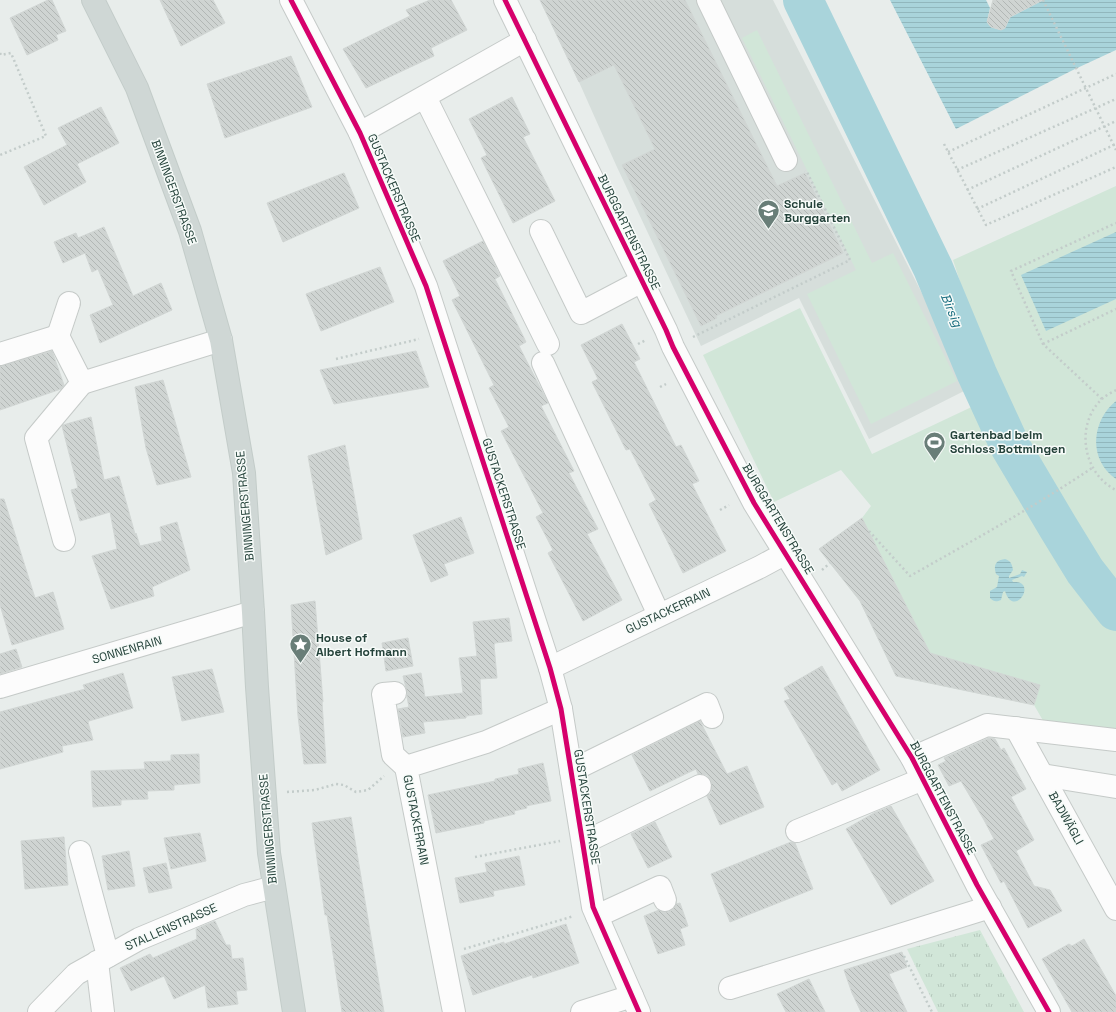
<svg xmlns="http://www.w3.org/2000/svg" width="1116" height="1012" viewBox="0 0 1116 1012" font-family="'Space Grotesk',sans-serif">
<defs>
<pattern id="grass-tufts" width="24" height="20" patternUnits="userSpaceOnUse"><rect width="24" height="20" fill="#d1e6d8"/><path d="M3 7l-1-3M5 7V3M7 7l1-3M15 17l-1-3M17 17v-4M19 17l1-3" fill="none" stroke="#b3c6ba"/></pattern>
<pattern id="water-rules" width="6" height="5" patternUnits="userSpaceOnUse"><rect width="6" height="5" fill="#a9d4db"/><path d="M0 2.5h6" fill="none" stroke="#91b7bd"/></pattern>
<pattern id="building-back-hatch" width="6" height="6" patternUnits="userSpaceOnUse"><rect width="6" height="6" fill="#cfd4d2"/><path d="M-1 5l2 2M0 0l6 6M5-1l2 2" fill="none" stroke="#b2b7b5"/></pattern>
</defs>
<rect width="100%" height="100%" fill="#e8edeb"/>
<!-- built -->
<path fill="#d6dedb" d="M540 0H773L970 388 869 439 799 298 701 346 616 165 579 82Z"/>
<!-- grass -->
<path fill="url(#grass-tufts)" d="M980 930 1024 1012H938L907 949Z"/>
<!-- pitch -->
<g fill="#d1e6d8">
<path d="M757 30 872 263 893 253 957 381 871 424 807 294 856 270 742 38Z"/>
<path d="M1116 186V735L1045 724 1034 705 896 676 860 601 819 549 862 518 871 506 841 470 774 502 703 355 800 308 872 454 997 395 953 260Z"/>
</g>
<!-- water -->
<g fill="url(#water-rules)">
<path d="M890 0H986L990 8 987 22 991 27 1001 30 1005 27 1010 17 1043 0H1116V50L1075 69 956 129Z"/>
<path d="M1116 232V299L1046 331 1021 275Z"/>
<path d="M1116 401V479C1088 460 1091 421 1116 401Z"/>
<path d="M1005 559C1011 561 1012 564 1013 570L1009 576V578L1020 574 1022 570 1027 572 1024 577 1022 576 1012 580 1013 582C1039 580 1014 620 1005 591L1003 592 1001 600C996 602 994 602 990 598V591L997 587 999 576 996 574C993 565 996 560 1005 559Z"/>
</g>
<g fill="none" stroke-linecap="round" stroke-linejoin="round">
<!-- river -->
<path stroke="#a9d4db" stroke-width="40" d="M803 0 933 268 977 374 1010 446 1058 527 1085 571 1116 611"/>
</g>
<!-- building -->
<g fill="url(#building-back-hatch)" stroke="#d1d6d4">
<path d="M48 0H52L66 31 56 35 58 40 27 55 10 18Z"/>
<path d="M160 0H213L225 23 181 46Z"/>
<path d="M430 0H451L467 30 431 48 434 56 366 88 343 49 410 16 406 10Z"/>
<path d="M540 0H685L777 186 805 173 843 253 716 316 717 318 701 326 622 165 655 149 614 65 579 82Z"/>
<path d="M993 0H1043L1010 17 1005 28 1001 30 991 27 987 22Z"/>
<path d="M291 56 312 107 225 138 207 84Z"/>
<path d="M512 97 530 134 523 137 555 201 513 223 481 158 487 155 469 119Z"/>
<path d="M101 107 119 143 77 164 86 182 44 205 24 167 67 145 58 128Z"/>
<path d="M344 173 359 208 283 242 267 203Z"/>
<path d="M104 227 133 296 161 283 172 310 100 343 90 315 113 305 98 269 92 272 85 253 63 263 54 242 76 233 78 238Z"/>
<path d="M483 241 500 276 495 279 526 342 519 346 548 403 541 406 574 471 569 473 598 529 587 534 622 600 583 621 548 553 553 550 536 517 543 513 501 431 509 427 489 388 494 385 452 300 460 296 443 261Z"/>
<path d="M380 267 394 302 321 331 306 294Z"/>
<path d="M622 324 640 359 634 362 676 447 681 445 699 481 692 484 726 551 683 573 649 504 656 500 630 449 626 450 592 382 598 379 581 345Z"/>
<path d="M52 351 64 385 61 389 0 410V366Z"/>
<path d="M416 351 429 387 334 404 320 370Z"/>
<path d="M163 380 191 477 157 485 146 448 135 387Z"/>
<path d="M91 417 104 480 119 476 135 534 136 533 140 546 162 541 160 527 177 522 190 570 152 587 154 596 111 609 92 556 117 549 110 512 80 521 71 490 78 488 62 426 63 425Z"/>
<path d="M345 445 362 539 326 555 308 456Z"/>
<path d="M0 499H4L35 598 53 592 64 629 12 645 0 605Z"/>
<path d="M461 517 474 553 444 564 448 575 431 582 413 535Z"/>
<path d="M862 518 930 653 1040 685 1034 705 896 676 860 601 819 549Z"/>
<path d="M315 601 323 702H322L326 763 304 764 298 716 291 605Z"/>
<path d="M509 618 512 641 495 643 494 645 497 678 480 679 482 714 466 716V718L423 722 425 733 403 737 398 709 409 707 407 697V692L403 676 421 673 425 697 463 693 459 658 477 656 473 622Z"/>
<path d="M408 638 413 666 386 671 382 643Z"/>
<path d="M16 649 22 667 0 674V654Z"/>
<path d="M822 666 880 770 842 791 837 782 832 785 784 701 790 699 784 688Z"/>
<path d="M212 669 224 712 182 721 172 677Z"/>
<path d="M123 673 133 708 89 721 88 722 93 740 62 746 63 752 0 769V712L85 689 83 685Z"/>
<path d="M700 721 727 774 747 766 764 807 720 825 707 796 711 793 712 787 711 781 707 775 698 774 696 769 650 791 632 755Z"/>
<path d="M989 738 995 739 1001 750 1004 748 1026 789 1011 797 1034 840 1016 851 1034 886 1050 890 1062 911 1028 928 1004 881 1001 883 981 845 994 839 984 820 961 781 949 786 938 765 946 761 944 758Z"/>
<path d="M199 754 200 783 174 785V790L147 791 148 799 121 800V805L93 807 91 771 145 769 144 762 171 761V755Z"/>
<path d="M543 763 551 801 526 806 527 808 514 811 515 814 484 821V823L436 833 428 795 495 781V779L519 774 518 769Z"/>
<path d="M891 806 934 881 891 905 846 829 874 813Z"/>
<path d="M351 817 369 925 384 1012H342L327 915H325L312 823Z"/>
<path d="M655 822 672 857 648 868 631 834Z"/>
<path d="M200 833 206 861 171 869 164 838Z"/>
<path d="M64 837 68 885 25 889 21 841Z"/>
<path d="M791 842 795 843 813 889 730 922 711 874Z"/>
<path d="M129 851 135 886 108 890 102 856Z"/>
<path d="M519 856 525 885 493 891 494 896 460 903 455 878 487 872 485 863Z"/>
<path d="M166 863 172 888 149 893 143 868Z"/>
<path d="M680 903 688 926 680 929 685 945 658 954 644 916 659 910 663 912H669L674 908 676 904Z"/>
<path d="M215 921 226 945H230L232 959 243 958 247 990 236 991 238 1004 208 1008 205 985 174 999 164 976 131 991 120 968 150 954 153 958 197 939 196 929Z"/>
<path d="M566 924 579 963 533 978 532 975 473 995 461 956 504 942V944Z"/>
<path d="M1084 939 1116 996V1012H1072L1042 959 1069 944 1072 946Z"/>
<path d="M902 952 907 967 889 974 907 1012H861L852 993 844 970Z"/>
<path d="M809 979 825 1012H786L777 994Z"/>
</g>
<g fill="none" stroke-linecap="round" stroke-linejoin="round">
<defs>
<g id="minor">
<path d="M291 0 360 133 426 286 550 668 561 709 593 907 639 1012"/>
<path d="M505 0 666 330 673 347 754 503 912 758 977 885 1049 1012"/>
<path d="M708 0 786 160"/>
<path d="M425 97 548 344"/>
<path d="M360 133 525 40"/>
<path d="M541 231 581 313 642 281"/>
<path d="M69 303 58 336 82 383 221 340"/>
<path d="M0 354 58 336"/>
<path d="M543 363 659 615"/>
<path d="M64 540 36 438 82 383"/>
<path d="M550 668 760 567 786 553"/>
<path d="M0 687 253 612"/>
<path d="M395 693 383 694 393 755 406 767"/>
<path d="M1016 728 1116 909"/>
<path d="M912 758 987 725 1116 740"/>
<path d="M571 771 707 704 712 717"/>
<path d="M1042 775 1116 787"/>
<path d="M797 831 923 779"/>
<path d="M583 843 700 786"/>
<path d="M80 852 108 956"/>
<path d="M597 916 660 887 665 900"/>
<path d="M97 962 103 1012"/>
<path d="M730 988 990 907"/>
<path d="M39 1012 76 974 139 939 244 895 274 887"/>
<path d="M454 1012 406 767 486 742 561 709"/>
<path d="M582 1012 632 996"/>
</g>
<path id="major" d="M93 0 137 88 190 231 221 340 244 473 253 612 257 687 269 853 294 1012"/>
</defs>
<!-- minor casing -->
<use href="#minor" stroke="#c5cac8" stroke-width="24"/>
<!-- major casing -->
<use href="#major" stroke="#c3ccc9" stroke-width="24"/>
<!-- path -->
<g stroke="#c3ccca" stroke-width="2.5" stroke-dasharray="2 3" stroke-linecap="butt">
<path d="M1043 0 1116 150"/>
<path d="M0 53 1 55 11 53 46 136 0 155"/>
<path d="M944 144 986 225 1116 167"/>
<path d="M948 152 1116 74"/>
<path d="M957 170 1116 99"/>
<path d="M967 190 1116 121"/>
<path d="M977 209 1116 144"/>
<path d="M693 337 850 260 807 172 805 171"/>
<path d="M638 344 646 340"/>
<path d="M1043 344 1116 309"/>
<path d="M336 359 419 339"/>
<path d="M660 387 666 384"/>
<path d="M1116 390C1112 392 1107 395 1103 398 1074 424 1083 474 1116 490"/>
<path d="M1102 399 1043 344 1011 271 1116 223"/>
<path d="M720 510 729 505"/>
<path d="M869 531 910 576C972 541 1034 507 1092 468"/>
<path d="M822 570 830 563"/>
<path d="M287 792 315 790 336 784 344 785 356 792 368 790 384 776"/>
<path d="M475 857 560 841"/>
<path d="M464 949 574 916"/>
<path d="M904 956 932 1012"/>
</g>
<!-- minor -->
<use href="#minor" stroke="#fcfcfc" stroke-width="22"/>
<!-- major -->
<use href="#major" stroke="#cfd7d5" stroke-width="22"/>
<defs>
<g id="cycleway">
<path d="M291 0 360 133 426 286 550 668 561 709 593 907 639 1012"/>
<path d="M505 0 666 330 673 347 754 503 912 758 977 885 1049 1012"/>
</g>
</defs>
<!-- cycleway casing -->
<use href="#cycleway" stroke="#f7fbf9" stroke-width="8"/>
<!-- cycleway -->
<use href="#cycleway" stroke="#d6006c" stroke-width="5"/>
</g>
<!-- icons -->
<defs>
<symbol id="school-pin" viewBox="-11 -11 22 30"><path d="M0 17L-7.5 6A9.5 9.5 0 1 1 7.5 6Z" fill="#697e78" stroke="#f7fbf9"/><path d="M0-5L7-2L0 1L-7-2ZM-4 1L0 2.5L4 1V4Q0 6-4 4Z" fill="#fff"/></symbol>
<symbol id="stadium-pin" viewBox="-11 -11 22 30"><path d="M0 17L-7.5 6A9.5 9.5 0 1 1 7.5 6Z" fill="#697e78" stroke="#f7fbf9"/><path d="M0-5a6.5 5 0 1 0 0 10a6.5 5 0 1 0 0-10ZM-3.5-1.8h7v3.6h-7Z" fill="#fff"/></symbol>
<symbol id="sight-pin" viewBox="-11 -11 22 30"><path d="M0 17L-7.5 6A9.5 9.5 0 1 1 7.5 6Z" fill="#697e78" stroke="#f7fbf9"/><path d="M0-6L1.8-2.2L6-1.7L2.9 1.2L3.7 5.4L0 3.3L-3.7 5.4L-2.9 1.2L-6-1.7L-1.8-2.2Z" fill="#fff"/></symbol>
</defs>
<g fill-rule="evenodd">
<use href="#school-pin" x="756" y="198" width="25" height="34"/>
<use href="#stadium-pin" x="922" y="430" width="25" height="34"/>
<use href="#sight-pin" x="288" y="632" width="25" height="34"/>
</g>
<g text-anchor="middle" stroke-width="3" stroke-linejoin="round" paint-order="stroke">
<!-- street labels -->
<g font-size="12" fill="#24423a" stroke="#f7fbf9">
<text transform="translate(394 188) rotate(67)" y="4">GUSTACKERSTRASSE</text>
<text transform="translate(174 192) rotate(70)" y="4">BINNINGERSTRASSE</text>
<text transform="translate(629 232) rotate(64)" y="4">BURGGARTENSTRASSE</text>
<text transform="translate(504 494) rotate(72)" y="4">GUSTACKERSTRASSE</text>
<text transform="translate(245 506) rotate(-95)" y="4">BINNINGERSTRASSE</text>
<text transform="translate(778 519) rotate(59)" y="4">BURGGARTENSTRASSE</text>
<text transform="translate(668 611) rotate(-25)" y="4">GUSTACKERRAIN</text>
<text transform="translate(127 650) rotate(-16)" y="4">SONNENRAIN</text>
<text transform="translate(943 798) rotate(62)" y="4">BURGGARTENSTRASSE</text>
<text transform="translate(587 807) rotate(81)" y="4">GUSTACKERSTRASSE</text>
<text transform="translate(1066 818) rotate(61)" y="4">BADWÄGLI</text>
<text transform="translate(416 820) rotate(79)" y="4">GUSTACKERRAIN</text>
<text transform="translate(268 829) rotate(-95)" y="4">BINNINGERSTRASSE</text>
<text transform="translate(171 927) rotate(-24)" y="4">STALLENSTRASSE</text>
</g>
<!-- poi labels -->
<g font-size="12" font-weight="bold" fill="#24423a" stroke="#f7fbf9" text-anchor="start">
<text x="784" y="208">Schule<tspan x="784" dy="14">Burggarten</tspan></text>
<text x="950" y="439">Gartenbad beim<tspan x="950" dy="14">Schloss Bottmingen</tspan></text>
<text x="316" y="642">House of<tspan x="316" dy="14">Albert Hofmann</tspan></text>
</g>
<!-- water labels -->
<g font-size="13" font-style="italic" fill="#1c6f80" stroke="#f7fbf9">
<text transform="translate(952 310) rotate(67)" y="5">Birsig</text>
</g>
</g>
</svg>
